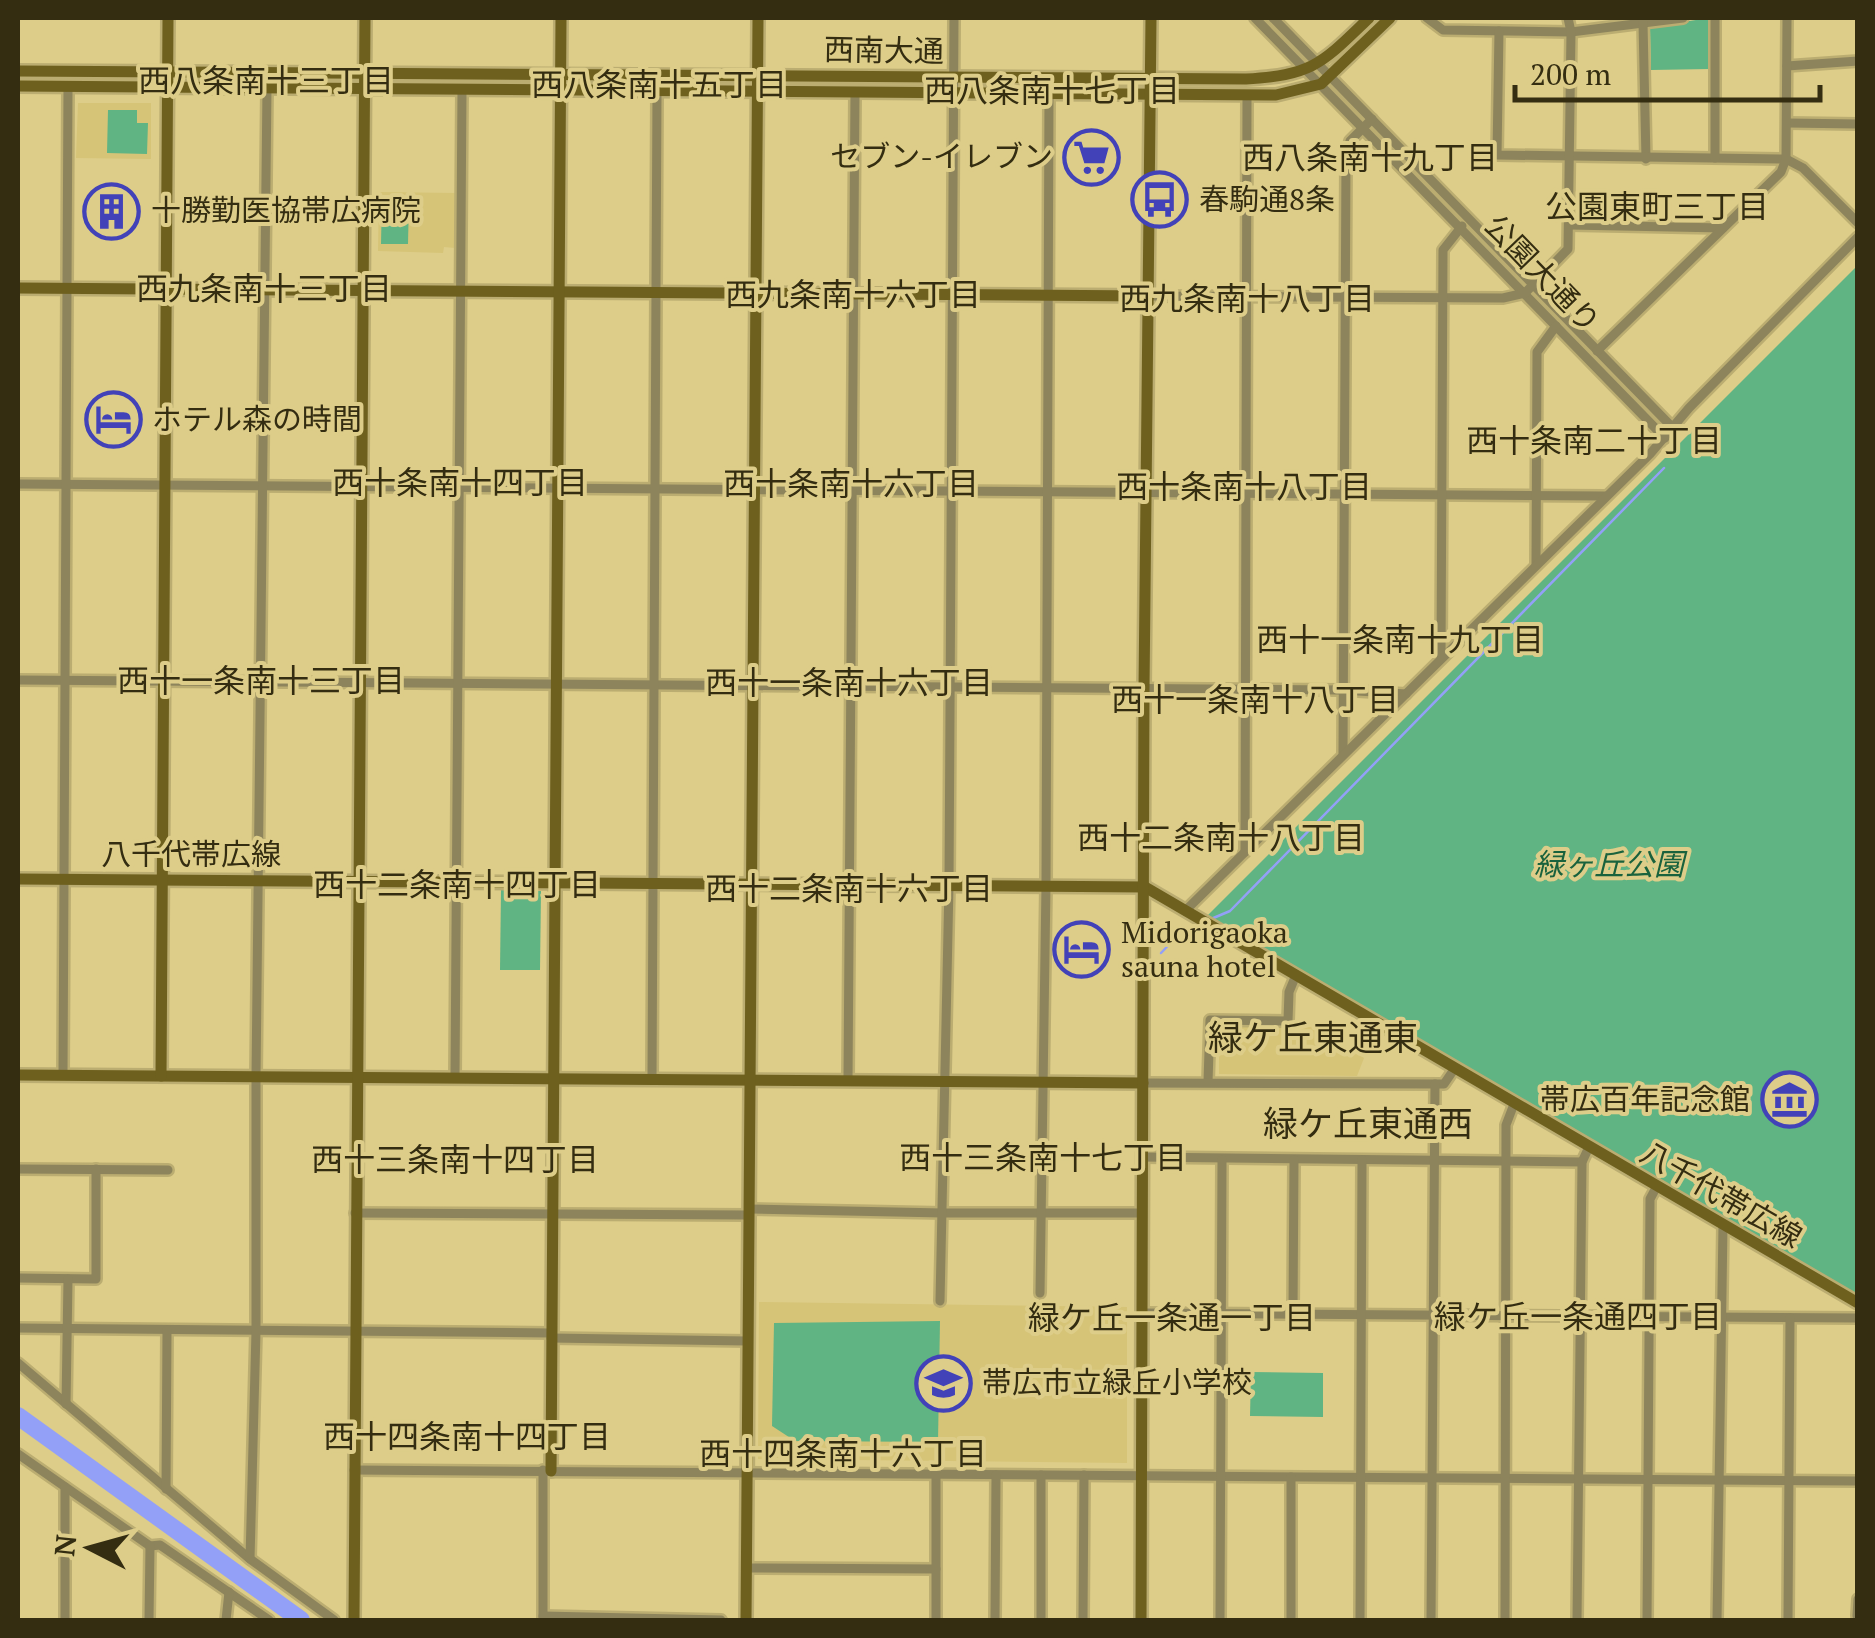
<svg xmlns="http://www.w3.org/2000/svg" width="1875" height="1638" viewBox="0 0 1875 1638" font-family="'PT Serif','Noto Sans JP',serif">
<rect width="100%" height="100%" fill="#ddcd89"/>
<!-- built -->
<g fill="#d6c477">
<path d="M78 103H151V159L76 158Z"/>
<path d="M379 192 456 193 455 248 444 247 443 253 378 251Z"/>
<path d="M1219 1025 1316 1027 1364 1058 1357 1076 1219 1074Z"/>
<path d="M759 1302 1127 1307V1463L758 1459Z"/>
</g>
<!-- green -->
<g fill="#60b483">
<path d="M1709 18 1710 69 1651 70 1650 27Z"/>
<path d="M108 110H137V123H148L147 154 107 153Z"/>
<path d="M382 197 409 198 408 244H381Z"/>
<path d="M1855 268 1857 269V1300L1206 917Z"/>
<path d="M501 890 541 891 540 970H500Z"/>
<path d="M940 1321 938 1442 795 1441 772 1426 774 1323Z"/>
<path d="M1251 1372 1323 1373V1417L1250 1416Z"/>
</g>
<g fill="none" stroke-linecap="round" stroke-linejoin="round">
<!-- stream -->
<g stroke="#93a0f7" stroke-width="2.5">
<path d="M1211 919 1230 911 1664 468"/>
<path d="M1161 953 1181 932 1199 924"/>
</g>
<!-- river -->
<path stroke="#93a0f7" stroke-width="18" d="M18 1416 301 1620"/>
<defs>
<g id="street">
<path d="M1255 18 1665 438"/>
<path d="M1273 18 1673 428"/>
<path d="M1427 18 1443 30 1571 32 1683 18"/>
<path d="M1643 23 1646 159"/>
<path d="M1499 31 1497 155 1786 159 1803 168 1858 223"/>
<path d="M1787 66 1858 61"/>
<path d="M1788 123 1858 124"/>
<path d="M1715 158V18"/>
<path d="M1569 225 1723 228"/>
<path d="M1149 296 1503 298 1525 293 1568 249 1571 32 1568 18"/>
<path d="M1597 351 1781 172 1786 159 1787 18"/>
<path d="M18 484 1605 496"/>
<path d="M1536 564 1537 352 1556 326"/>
<path d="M1441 657 1443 250 1462 226"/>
<path d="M18 680 1342 690 1406 694"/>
<path d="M1343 753 1346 157 1350 141 1372 119"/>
<path d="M1245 852 1247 95"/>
<path d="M1185 911 1650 454 1689 408 1858 237"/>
<path d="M63 1075 68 87"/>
<path d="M455 1077 462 89"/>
<path d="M652 1079 657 92"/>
<path d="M848 1081 855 92"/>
<path d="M1208 1082 1210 1020 1288 1021 1289 992 1296 975"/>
<path d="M1143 1083 1444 1084 1455 1068"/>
<path d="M1142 1157 1582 1162"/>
<path d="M18 1169 168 1170"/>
<path d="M749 1209 943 1213H1142"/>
<path d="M355 1213 749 1215"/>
<path d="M18 1278 96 1279V1169"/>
<path d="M1040 1293 1046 885 1049 93"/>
<path d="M940 1301 949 885 954 18"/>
<path d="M1141 1313 1858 1318"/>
<path d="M1293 1314 1294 1160"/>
<path d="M18 1328 551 1333"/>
<path d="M551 1338 747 1341"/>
<path d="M18 1363 250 1559 334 1620"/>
<path d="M66 1404 68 1279"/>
<path d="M18 1454 150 1546 160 1545 269 1620"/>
<path d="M354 1470 1858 1481"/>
<path d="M1041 1475V1620"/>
<path d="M166 1489 167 1330"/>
<path d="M250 1559 256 1331V1077L267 88"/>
<path d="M746 1568 936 1569"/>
<path d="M543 1616 721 1620"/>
<path d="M1857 1616 1858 1599"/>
<path d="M543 1618V1470"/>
<path d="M65 1620V1487"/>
<path d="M149 1620 150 1546"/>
<path d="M226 1620 229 1592"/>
<path d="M936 1620V1474"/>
<path d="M995 1620 996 1475"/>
<path d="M1083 1620 1084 1475"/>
<path d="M1220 1620 1222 1160"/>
<path d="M1291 1620V1477"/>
<path d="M1360 1620 1362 1160"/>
<path d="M1431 1620 1435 1084"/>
<path d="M1505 1620 1506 1125 1514 1104"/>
<path d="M1577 1620 1582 1162 1589 1147"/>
<path d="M1647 1620 1650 1199 1657 1186"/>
<path d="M1717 1620 1723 1225"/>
<path d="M1788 1620 1790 1318"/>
</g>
<g id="secondary">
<path d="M18 71 1246 79C1314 75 1322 63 1369 18"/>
<path d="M18 86 1276 95 1321 84 1390 18"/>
<path d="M18 288 1149 296"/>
<path d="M18 879 1145 887 1858 1303"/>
<path d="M18 1075 1143 1083"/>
<path d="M161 1076 168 18"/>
<path d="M551 1471 561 18"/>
<path d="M354 1620 365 18"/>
<path d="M746 1620 758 18"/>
<path d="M1141 1620 1144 689 1151 18"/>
</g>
</defs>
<!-- street casing -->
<use href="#street" stroke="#bbad71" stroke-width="14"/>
<!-- secondary casing -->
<use href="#secondary" stroke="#bbad71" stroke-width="16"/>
<!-- street -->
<use href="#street" stroke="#8d845c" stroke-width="9"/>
<!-- secondary -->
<use href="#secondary" stroke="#6e601e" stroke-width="11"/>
</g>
<!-- icons -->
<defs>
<symbol id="supermarket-ring" viewBox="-11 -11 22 22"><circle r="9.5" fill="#ddcd89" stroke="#4242b8" stroke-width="1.5"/><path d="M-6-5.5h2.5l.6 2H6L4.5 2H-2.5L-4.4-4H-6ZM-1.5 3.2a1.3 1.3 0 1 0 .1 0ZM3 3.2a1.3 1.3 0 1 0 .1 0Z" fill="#4242b8"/></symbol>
<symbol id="bus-ring" viewBox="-11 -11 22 22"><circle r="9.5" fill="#ddcd89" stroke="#4242b8" stroke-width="1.5"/><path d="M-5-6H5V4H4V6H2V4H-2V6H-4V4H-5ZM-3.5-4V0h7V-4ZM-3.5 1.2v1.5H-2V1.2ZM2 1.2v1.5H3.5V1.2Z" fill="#4242b8"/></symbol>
<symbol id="building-ring" viewBox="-11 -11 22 22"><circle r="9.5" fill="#ddcd89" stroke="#4242b8" stroke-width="1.5"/><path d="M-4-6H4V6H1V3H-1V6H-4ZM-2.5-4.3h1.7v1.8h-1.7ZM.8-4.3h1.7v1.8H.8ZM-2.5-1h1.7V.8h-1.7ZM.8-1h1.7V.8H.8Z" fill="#4242b8"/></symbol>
<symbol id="hotel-ring" viewBox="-11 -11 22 22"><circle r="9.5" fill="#ddcd89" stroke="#4242b8" stroke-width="1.5"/><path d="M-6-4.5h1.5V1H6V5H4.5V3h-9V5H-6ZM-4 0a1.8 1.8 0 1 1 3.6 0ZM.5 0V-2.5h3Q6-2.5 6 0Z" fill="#4242b8"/></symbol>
<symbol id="museum-ring" viewBox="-11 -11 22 22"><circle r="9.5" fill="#ddcd89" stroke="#4242b8" stroke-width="1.5"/><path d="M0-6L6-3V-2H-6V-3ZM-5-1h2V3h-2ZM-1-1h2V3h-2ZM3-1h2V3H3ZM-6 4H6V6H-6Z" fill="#4242b8"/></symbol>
<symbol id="school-ring" viewBox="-11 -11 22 22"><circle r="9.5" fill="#ddcd89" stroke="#4242b8" stroke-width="1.5"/><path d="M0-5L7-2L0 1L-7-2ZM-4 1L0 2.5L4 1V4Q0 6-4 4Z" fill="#4242b8"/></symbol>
</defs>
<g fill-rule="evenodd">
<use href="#supermarket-ring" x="1060" y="126" width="63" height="63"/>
<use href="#bus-ring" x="1128" y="168" width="63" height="63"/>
<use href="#building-ring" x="80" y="180" width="63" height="63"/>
<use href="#hotel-ring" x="82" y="388" width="63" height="63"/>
<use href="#hotel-ring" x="1050" y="918" width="63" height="63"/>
<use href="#museum-ring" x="1758" y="1068" width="63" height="63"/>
<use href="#school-ring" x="912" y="1352" width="63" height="63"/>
</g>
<g text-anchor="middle" stroke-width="8" stroke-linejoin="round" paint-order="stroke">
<!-- street labels -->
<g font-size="30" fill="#342d11" stroke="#ddcd89">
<text transform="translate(884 51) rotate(1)" y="10">西南大通</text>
<text transform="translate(1542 274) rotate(46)" y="10">公園大通り</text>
<text x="191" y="865">八千代帯広線</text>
<text transform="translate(1721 1195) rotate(30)" y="10">八千代帯広線</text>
</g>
<!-- poi labels -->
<g font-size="30" fill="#342d11" stroke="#ddcd89" text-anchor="start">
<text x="1053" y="167" text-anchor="end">セブン-イレブン</text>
<text x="1199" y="210">春駒通8条</text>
<text x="151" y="221">十勝勤医協帯広病院</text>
<text x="152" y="430">ホテル森の時間</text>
<text x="1121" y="943">Midorigaoka<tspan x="1121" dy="34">sauna hotel</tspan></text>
<text x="1750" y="1110" text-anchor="end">帯広百年記念館</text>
<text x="982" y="1393">帯広市立緑丘小学校</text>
</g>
<!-- park labels -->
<g font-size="30" font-style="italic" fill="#19623d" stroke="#ddcd89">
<text x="1609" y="875">緑ヶ丘公園</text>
</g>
<!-- neighbourhood labels -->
<g font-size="32" fill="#342d11" stroke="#ddcd89">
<text x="266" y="92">西八条南十三丁目</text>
<text x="659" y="96">西八条南十五丁目</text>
<text x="1052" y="102">西八条南十七丁目</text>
<text x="1370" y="169">西八条南十九丁目</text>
<text x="1657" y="218">公園東町三丁目</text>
<text x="264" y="300">西九条南十三丁目</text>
<text x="853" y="306">西九条南十六丁目</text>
<text x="1247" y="310">西九条南十八丁目</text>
<text x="1594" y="452">西十条南二十丁目</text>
<text x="460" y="494">西十条南十四丁目</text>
<text x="851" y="495">西十条南十六丁目</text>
<text x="1244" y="498">西十条南十八丁目</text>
<text x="1400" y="651">西十一条南十九丁目</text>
<text x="261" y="692">西十一条南十三丁目</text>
<text x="849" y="694">西十一条南十六丁目</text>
<text x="1255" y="711">西十一条南十八丁目</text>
<text x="1221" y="849">西十二条南十八丁目</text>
<text x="457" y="896">西十二条南十四丁目</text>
<text x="849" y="900">西十二条南十六丁目</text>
<text x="1043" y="1169">西十三条南十七丁目</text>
<text x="455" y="1171">西十三条南十四丁目</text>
<text x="1578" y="1328">緑ケ丘一条通四丁目</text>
<text x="1172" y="1329">緑ケ丘一条通一丁目</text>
<text x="467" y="1448">西十四条南十四丁目</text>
<text x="843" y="1465">西十四条南十六丁目</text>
</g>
<!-- quarter labels -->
<g font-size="35" fill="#342d11" stroke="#ddcd89">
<text x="1313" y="1050">緑ケ丘東通東</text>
<text x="1368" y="1136">緑ケ丘東通西</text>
</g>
</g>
<!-- border -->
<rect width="1875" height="1638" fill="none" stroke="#342d11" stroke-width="40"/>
<!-- north arrow -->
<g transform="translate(90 1548) rotate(276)" stroke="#ddcd89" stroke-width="8" paint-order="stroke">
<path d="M0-8L18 38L0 25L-18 38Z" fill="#342d11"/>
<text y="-15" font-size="28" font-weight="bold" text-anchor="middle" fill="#342d11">N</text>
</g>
<!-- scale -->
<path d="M1515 85v15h305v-15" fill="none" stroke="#342d11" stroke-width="5"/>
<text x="1530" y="85" font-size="30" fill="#342d11" stroke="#ddcd89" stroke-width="8" paint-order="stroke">200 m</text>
</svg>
